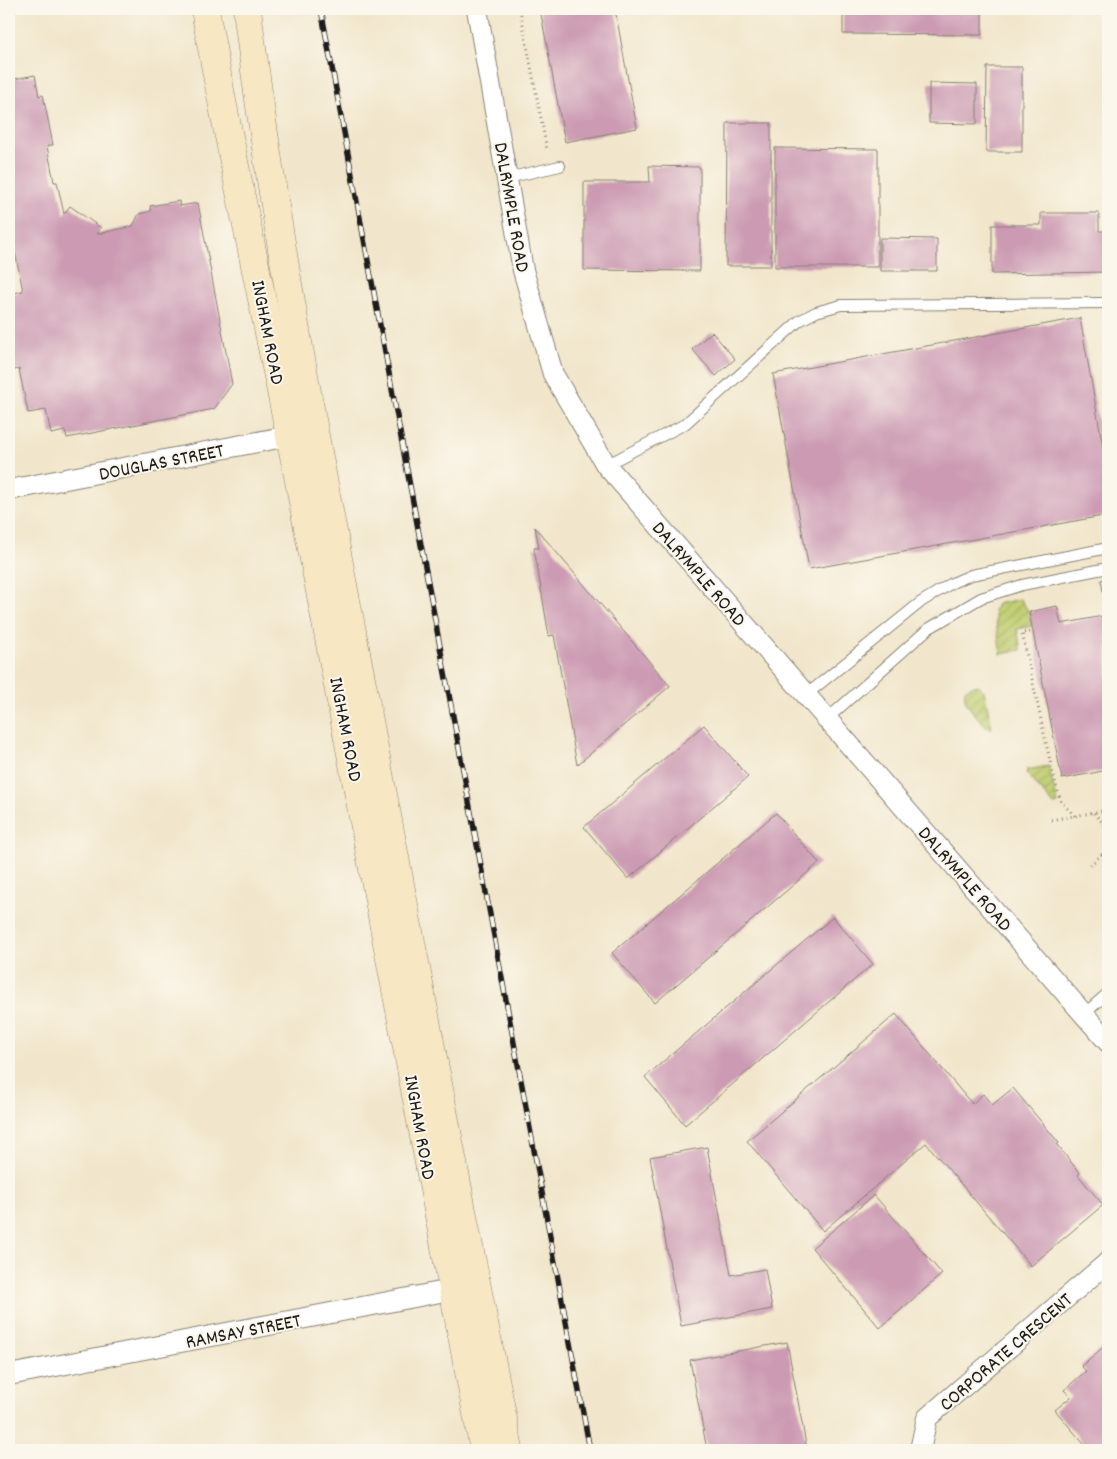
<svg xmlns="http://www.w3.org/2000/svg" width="1117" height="1459" viewBox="0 0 1117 1459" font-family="Dekko,sans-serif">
<defs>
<pattern id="garden-furrows" width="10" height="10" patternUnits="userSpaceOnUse" patternTransform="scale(1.25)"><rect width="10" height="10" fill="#bfcd6f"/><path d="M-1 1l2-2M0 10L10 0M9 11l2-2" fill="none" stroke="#a4af60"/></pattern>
</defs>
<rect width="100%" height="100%" fill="#fbf7ec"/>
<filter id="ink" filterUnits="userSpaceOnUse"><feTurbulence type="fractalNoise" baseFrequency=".02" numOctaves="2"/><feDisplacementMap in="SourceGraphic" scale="10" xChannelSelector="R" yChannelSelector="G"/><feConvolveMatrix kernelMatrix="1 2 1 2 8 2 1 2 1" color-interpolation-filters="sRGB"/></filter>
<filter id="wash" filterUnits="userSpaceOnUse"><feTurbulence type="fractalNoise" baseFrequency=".0096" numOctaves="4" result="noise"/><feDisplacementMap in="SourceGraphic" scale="20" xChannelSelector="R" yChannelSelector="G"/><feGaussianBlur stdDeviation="1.12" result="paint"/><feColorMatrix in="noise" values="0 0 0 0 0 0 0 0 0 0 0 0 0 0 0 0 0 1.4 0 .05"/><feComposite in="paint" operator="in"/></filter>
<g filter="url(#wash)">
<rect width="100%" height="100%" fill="#f1e6cb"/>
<!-- garden -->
<g fill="url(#garden-furrows)" stroke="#6e7446">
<path d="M1020 599 1029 612 1032 626 1017 629 1021 650 1001 654 994 610 997 604Z"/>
<path d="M974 685 980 686 984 691 992 728 989 729C980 719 961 704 965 690Z"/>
<path d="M1048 766 1058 804 1054 805 1026 773 1027 770Z"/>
</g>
<g id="blocks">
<!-- building -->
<g fill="#cc9bb3">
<path d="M540 9H615L637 128 565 142Z"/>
<path d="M843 9H982V35L843 34Z"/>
<path d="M987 67H1022V152H986Z"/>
<path d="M35 75 39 96 43 95 53 145 47 146 54 182H57L64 214 70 206 101 228 97 234 133 226 139 214 151 211 150 206 179 201 180 206 198 203 232 384 214 409 67 438 65 431 51 434 46 410 28 413 19 369 9 371V294L23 291 9 222V80Z"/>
<path d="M929 83 977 84V124L929 123Z"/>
<path d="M727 123H771V266H726Z"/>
<path d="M775 148 878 149V267H775Z"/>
<path d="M649 166 700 167V271L584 270V182H650Z"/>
<path d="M1041 213H1099V231H1108V272L992 274V225H1041Z"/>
<path d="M880 238 937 239V271H880Z"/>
<path d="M1080 318 1108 475V515L809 569 773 374Z"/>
<path d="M712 332 735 359 716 376 692 349Z"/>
<path d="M535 527 670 686 577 765 554 635 549 636 534 548H539Z"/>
<path d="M1108 578V612L1107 613 1101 580Z"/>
<path d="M1057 606 1061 624 1108 615V770L1062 779 1029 612Z"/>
<path d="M704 725 748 777 628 879 584 827Z"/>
<path d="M776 813 819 863 655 1003 612 953Z"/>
<path d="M833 917 873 964 685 1125 645 1077Z"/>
<path d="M896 1014 972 1104 983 1094 992 1105 1013 1088 1059 1143 1057 1145 1080 1173 1078 1175 1103 1205 1031 1266 926 1143 823 1231 747 1141Z"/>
<path d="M707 1147 731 1275 765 1269 772 1309 681 1326 650 1157Z"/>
<path d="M874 1195 942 1274 880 1328 812 1248Z"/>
<path d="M787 1342 807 1450H707L690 1360Z"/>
<path d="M1108 1343V1450H1089L1055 1410 1071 1397 1064 1390 1086 1371 1081 1366Z"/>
</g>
</g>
</g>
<g filter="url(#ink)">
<use href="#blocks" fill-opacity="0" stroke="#868174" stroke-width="1"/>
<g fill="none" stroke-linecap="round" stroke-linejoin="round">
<defs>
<g id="lane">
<path d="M507 178 560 166"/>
<path d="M606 465 685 424 799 321 816 312 841 305 1108 303"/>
<path d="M806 695 921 602 952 583 971 575 1108 548"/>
<path d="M827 719 928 629 981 598 1022 585 1108 568"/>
<path d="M1084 1014 1108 993"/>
</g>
<g id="street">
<path d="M477 9 523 270 553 374 606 465 1108 1042"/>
<path d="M9 490 304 433"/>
<path d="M9 1375 466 1287"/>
<path d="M920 1450 927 1418 1108 1262"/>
</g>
<g id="secondary">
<path d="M205 9C233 169 269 327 300 486 362 808 422 1129 484 1450"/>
<path d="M247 9C275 235 319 460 362 684 410 939 458 1195 509 1450"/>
</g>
</defs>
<!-- lane casing -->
<use href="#lane" stroke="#868174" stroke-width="12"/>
<!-- street casing -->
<use href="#street" stroke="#868174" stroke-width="22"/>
<!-- secondary casing -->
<use href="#secondary" stroke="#868174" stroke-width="29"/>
<!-- path -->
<g stroke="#868174" stroke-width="3" stroke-dasharray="1 4" stroke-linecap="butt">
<path d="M520 9 547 150"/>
<path d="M1030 632 1022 633 1052 770 1061 802 1075 816"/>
<path d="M1094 813 1108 829"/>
<path d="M1051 820 1108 810"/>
<path d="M1090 865 1108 849"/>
</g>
<!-- lane -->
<use href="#lane" stroke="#fff" stroke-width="10"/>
<!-- street -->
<use href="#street" stroke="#fff" stroke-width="20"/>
<!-- secondary -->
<use href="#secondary" stroke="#f8e7c3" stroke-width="28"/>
<defs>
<path id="rail" d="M321 9 590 1450"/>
</defs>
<!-- rail casing -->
<use href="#rail" stroke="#1c1c1c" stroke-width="5.5"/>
<!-- rail -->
<use href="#rail" stroke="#fbf7ec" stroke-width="4" stroke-dasharray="11" stroke-linecap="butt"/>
</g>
</g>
<g text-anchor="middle" stroke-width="4" stroke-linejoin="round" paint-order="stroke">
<!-- street labels -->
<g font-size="20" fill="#1c1c1c" stroke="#fbf7ec">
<text transform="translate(513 207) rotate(80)" y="7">DALRYMPLE ROAD</text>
<text transform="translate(269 332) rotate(79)" y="7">INGHAM ROAD</text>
<text transform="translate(161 461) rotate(-11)" y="7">DOUGLAS STREET</text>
<text transform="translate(700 573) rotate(49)" y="7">DALRYMPLE ROAD</text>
<text transform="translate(347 729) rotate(79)" y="7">INGHAM ROAD</text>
<text transform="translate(966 878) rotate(49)" y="7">DALRYMPLE ROAD</text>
<text transform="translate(421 1127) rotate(80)" y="7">INGHAM ROAD</text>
<text transform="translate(243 1330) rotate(-11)" y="7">RAMSAY STREET</text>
<text transform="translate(1005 1351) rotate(-41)" y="7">CORPORATE CRESCENT</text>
</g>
</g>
<!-- margin -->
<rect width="1117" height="1459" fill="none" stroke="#fbf7ec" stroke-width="30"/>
</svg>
